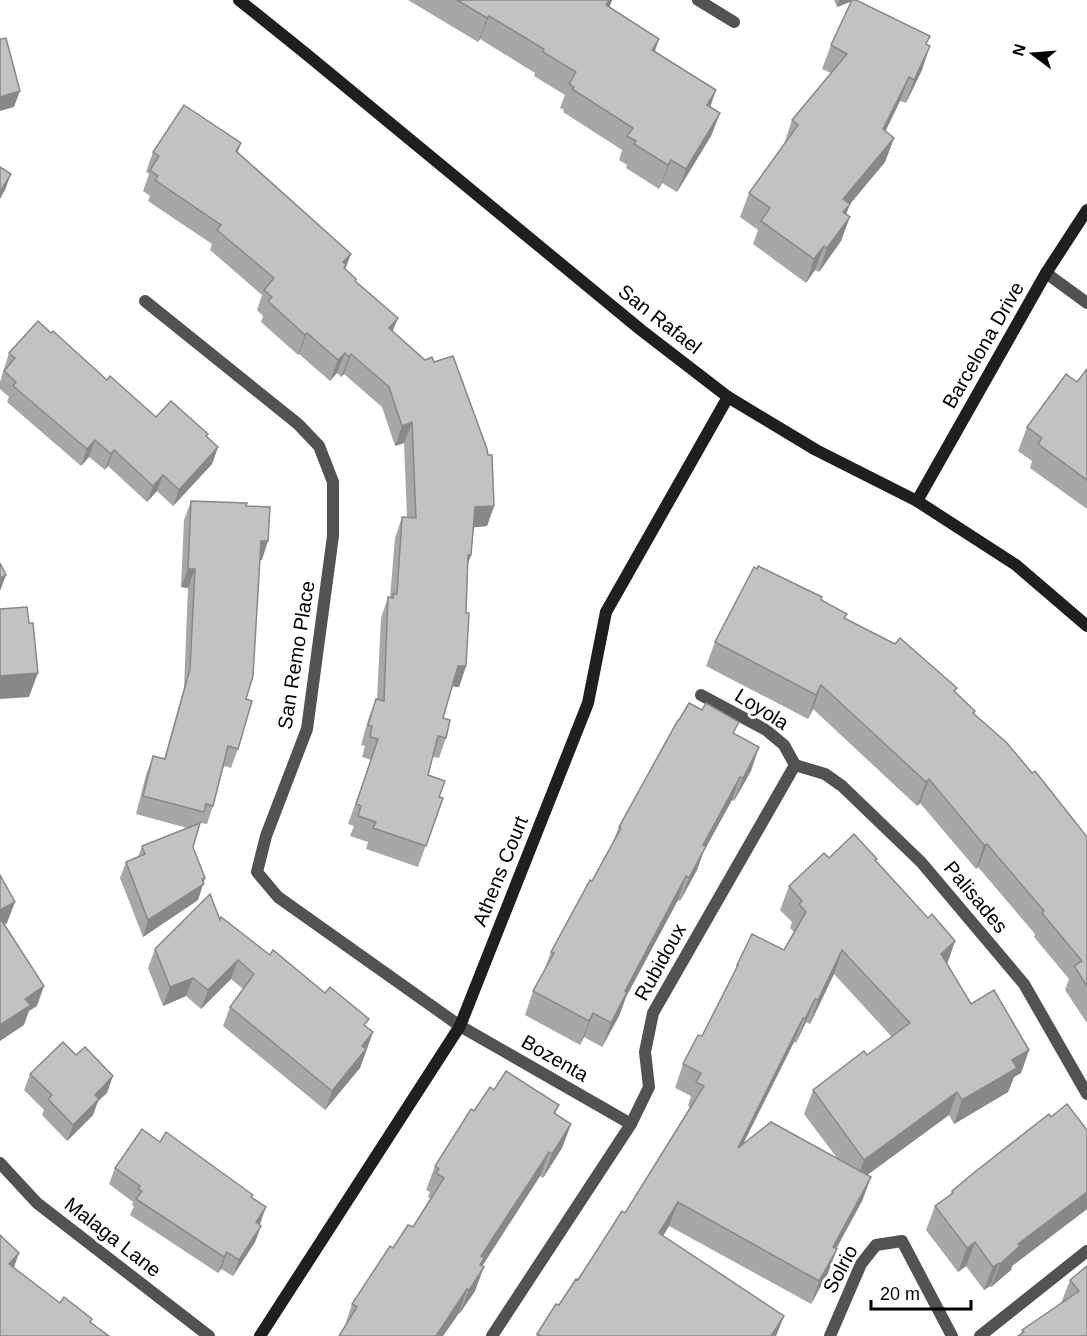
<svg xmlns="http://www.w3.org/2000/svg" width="1087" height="1336" viewBox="0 0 1087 1336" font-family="Arial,sans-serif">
<rect width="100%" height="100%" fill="#fff"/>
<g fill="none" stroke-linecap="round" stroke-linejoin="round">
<!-- street -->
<g stroke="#525252" stroke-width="12">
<path d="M698 0 734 22"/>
<path d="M1046 273 1087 303"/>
<path d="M145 301 298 424 319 446 333 482V536L307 729 266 836 257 872 278 897 460 1026 631 1124"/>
<path d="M701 695 766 730 784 745 795 765"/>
<path d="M795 765 825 774 842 786 921 862 1024 984 1087 1094"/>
<path d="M0 1163 37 1203 209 1336"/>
<path d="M492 1336 631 1124 649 1087 645 1052 653 1013 795 765"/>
<path d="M830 1336 861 1264 876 1245 902 1241 952 1336"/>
<path d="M980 1336 1087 1251"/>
</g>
<!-- secondary -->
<g stroke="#1f1f1f" stroke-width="12">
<path d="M239 0 305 53 641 330 728 397 816 450 917 501 1016 565 1087 626"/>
<path d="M917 501 1046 273 1087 210"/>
<path d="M260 1336 460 1026 588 703 606 612 728 397"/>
</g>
</g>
<!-- wall -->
<g fill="#a7a7a7" fill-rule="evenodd">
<path d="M408 0H612L609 7 655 51 716 90 710 107 720 113 711 136 677 192 662 183 659 189 626 168 627 165 619 160 622 150 563 112 564 110 560 108 565 95 534 76 535 73 480 39 478 42Z"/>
<path d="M834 0H856L927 45 922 70 906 103 900 101 885 131 894 138 885 162 850 204 846 214 841 241 819 272 815 270 806 283 753 244 758 230 740 217 749 193 784 144 792 120 831 73 822 69 831 45 852 1 837 7Z"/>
<path d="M241 143 238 152 355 281 398 318 392 331 494 506 487 526 474 527 471 555 467 566 466 613V666L459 687 452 686 443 718 446 738 439 758 433 757 428 775 439 797 443 798 418 867 366 849 368 842 350 836 354 826 348 824 371 760 362 757 365 746 361 745 368 720 376 699 377 700 381 618 388 597 390 598 395 538 402 517 407 518 404 443 395 446 382 407 344 374 341 377 337 373 330 381 299 354 298 355 261 322 263 316 257 310 262 295 210 250 212 244 148 201 150 196 143 191 149 174 146 172 153 152Z"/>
<path d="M51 333 107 380 156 417 207 437 218 447 212 464 173 506 157 491 147 502 108 466 105 470 89 457 81 466 7 402 9 397 0 389V382L9 353Z"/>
<path d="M1087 369V509L1030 468 1032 461 1018 451 1027 427 1077 382Z"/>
<path d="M191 501 246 506 262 560H259L246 699 238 749 231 768 224 766 213 806 207 824 200 823 193 847 205 878 198 900 143 937 120 878 126 862 138 857 142 846 187 828 136 814 146 775 153 756 164 759 184 688 188 588 181 587 184 520Z"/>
<path d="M757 569 821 600 847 614 845 618 956 692 974 714 1087 837V1023L1065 990 1069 979 1034 937 1035 934 978 867 976 869 920 803 917 806 813 709 808 719 706 666 715 642Z"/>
<path d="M735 734 751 771 734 801 732 800 719 823 703 853 697 870 680 901 678 900 626 997 619 1016 602 1047 584 1037 580 1045 525 1015 533 991 544 971 551 952 592 881 612 844 619 827Z"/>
<path d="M829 858 877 859 876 861 928 918 955 941 947 964 971 1004 1029 1050 1021 1073 1014 1077 1008 1092 954 1124 949 1115 867 1175 871 1177 862 1201 836 1249 828 1273 811 1304 669 1226 663 1236 784 1316 776 1336H536L625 1213 690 1107 688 1106 691 1096 675 1088 683 1064 702 1036 733 976 737 965 784 950 794 932 790 928 792 922 780 910 789 886ZM834 974 892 1037 867 1055 813 1090 804 1114 837 1158 743 1144 794 1042 796 1043 806 1022 810 1024Z"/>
<path d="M220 920 270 955 373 1032 360 1068 325 1110 223 1026 230 1007 243 989 231 979 201 1009 186 996 163 1006 148 968 155 949Z"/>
<path d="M76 1055 107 1093 98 1101 93 1115 67 1141 42 1115 44 1110 24 1090 30 1074Z"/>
<path d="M494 1090 559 1105 555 1114 571 1124 562 1148 543 1178 540 1176 482 1266 475 1291 460 1313H459L443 1336H339L344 1328 352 1304 393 1248 413 1227 431 1199 428 1197 430 1192 426 1190 435 1166 474 1111Z"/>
<path d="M1051 1117 1087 1130V1209L1012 1266 1011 1270 991 1287 990 1286 984 1290 966 1266 958 1272 926 1230 935 1206 950 1195 952 1191Z"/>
<path d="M160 1142 252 1198 260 1225 261 1226 255 1242 233 1276 221 1269 218 1273 130 1215 134 1206 132 1205 133 1202 109 1184 115 1168Z"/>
<path d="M1087 1266V1336L1021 1334 1022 1330 1061 1303 1070 1280Z"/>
</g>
<!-- shaded-wall -->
<g fill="#888">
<path d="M609 0H612L607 14 606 5Z"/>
<path d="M839 0H855L837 7Z"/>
<path d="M489 16 480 39 478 42 487 18Z"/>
<path d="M659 39 651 63 652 50Z"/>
<path d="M930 46 922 70 906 103 914 80Z"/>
<path d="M909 77 900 101 875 153 883 129Z"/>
<path d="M716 90 708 113 707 105Z"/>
<path d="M20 91 14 107 0 111V97Z"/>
<path d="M720 113 711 136 677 192 686 169Z"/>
<path d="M894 138 885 162 850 204 841 227 843 199Z"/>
<path d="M671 160 662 183 659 189 668 165Z"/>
<path d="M11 174 5 190 0 199V192Z"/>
<path d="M850 217 841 241 819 272 827 248Z"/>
<path d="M824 246 815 270 806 283 814 259Z"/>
<path d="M351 254 339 286 343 262Z"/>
<path d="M398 318 390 338 389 328Z"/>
<path d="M307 333 299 354 298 355 305 335Z"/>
<path d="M345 353 337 373 330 381 338 360Z"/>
<path d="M351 354 344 374 341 377 349 357Z"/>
<path d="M412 422 404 443 395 446 402 426Z"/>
<path d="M95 440 89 457 81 466 87 449Z"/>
<path d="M218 447 212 464 173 506 179 490Z"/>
<path d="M114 450 108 466 105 470 111 454Z"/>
<path d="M163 475 157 491 147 502 153 486Z"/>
<path d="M494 506 487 526 468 528 475 507Z"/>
<path d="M261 541H268L262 560H254Z"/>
<path d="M468 555H471L464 576Z"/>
<path d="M188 569H195L188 588 181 587Z"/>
<path d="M6 575 0 591V579L2 577Z"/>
<path d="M458 666H466L459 687 450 686Z"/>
<path d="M38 673 29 697 0 699V676Z"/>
<path d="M821 685 813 709 808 719 816 695Z"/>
<path d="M759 747 751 771 734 801 743 778Z"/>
<path d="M740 777 732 800 703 853 697 870 680 901 689 878 703 845Z"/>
<path d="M929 779 920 803 917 806 926 782Z"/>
<path d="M987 844 978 867 976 869 984 845Z"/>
<path d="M686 876 678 900 626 997 619 1016 602 1047 611 1023 625 991Z"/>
<path d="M205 878 198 900 143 937 148 920 202 879Z"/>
<path d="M15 902 7 923 0 927V910Z"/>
<path d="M955 941 947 964 941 954Z"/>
<path d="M842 950 834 974 810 1024 818 1000Z"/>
<path d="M238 960 231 979 201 1009 208 990Z"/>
<path d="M193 978 186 996 163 1006 170 987Z"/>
<path d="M44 986 37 1006 29 1011 24 1025 0 1041V1025L25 999Z"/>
<path d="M815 999 806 1022 796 1043 805 1019Z"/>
<path d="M593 1013 584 1037 580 1045 589 1021Z"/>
<path d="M803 1018 794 1042 729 1172 738 1148Z"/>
<path d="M373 1032 360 1068 325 1110 332 1091 362 1046Z"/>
<path d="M1029 1050 1021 1073 1014 1077 1008 1092 954 1124 962 1100 1012 1060Z"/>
<path d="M113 1076 107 1093 98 1101 93 1115 67 1141 73 1125 95 1095Z"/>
<path d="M957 1092 949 1115 855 1184 864 1160Z"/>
<path d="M571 1124 562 1148 543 1178 552 1154Z"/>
<path d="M549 1152 540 1176 481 1268 484 1267 475 1291 460 1313 481 1256Z"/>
<path d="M871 1177 862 1201 824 1271 833 1247Z"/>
<path d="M1087 1192V1209L1012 1266 1011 1270 991 1287 1000 1264 1018 1244Z"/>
<path d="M678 1202 669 1226 650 1257 659 1233Z"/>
<path d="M266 1207 260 1224 250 1239 256 1222Z"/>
<path d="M261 1226 255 1242 233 1276 239 1260Z"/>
<path d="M975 1242 966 1266 958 1272 967 1248Z"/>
<path d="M837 1249 828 1273 811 1304 819 1281Z"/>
<path d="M227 1252 221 1269 218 1273 224 1257Z"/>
<path d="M19 1253 12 1273 9 1264Z"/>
<path d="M999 1263 990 1286 984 1290 993 1267Z"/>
<path d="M467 1289 459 1313 443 1336H436Z"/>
<path d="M784 1316 776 1336H771Z"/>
</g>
<!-- building -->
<g fill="#c2c2c2" stroke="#888" stroke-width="1.5">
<path d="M457 0H609L606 5 659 39 652 50 716 90 707 105 720 113 686 169 671 160 668 165 634 144 636 141 627 136 633 128 572 89 574 87 569 84 576 72 543 52 544 49 489 16 487 18Z"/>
<path d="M852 0H856L930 36 926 44 930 46 914 80 909 77 883 129 894 138 843 199 850 204 843 212 850 217 827 248 824 246 814 259 761 221 770 208 749 193 798 125 792 120 847 54 831 45Z"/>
<path d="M6 38 20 91 0 97V39Z"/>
<path d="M184 105 241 143 236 151 351 254 343 262 346 265 344 268 356 279 355 281 398 318 389 328 425 360 432 357 434 362 453 356 487 449 488 455H492L494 506 475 507 471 555H468L466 613H469L466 666H458L443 718 450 720 446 738 438 736 428 775 445 781 439 797 443 798 426 846 373 828 376 822 358 816 361 806 356 804 378 739 370 737 372 726 368 725 376 699 384 701 388 597 393 598V594H397L402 517 416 518 412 422 402 426 389 387 351 354 349 357 345 353 338 360 307 333 305 335 268 301 272 297 264 290 274 278 217 230 221 225 155 180 158 176 150 170 159 156 153 152Z"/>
<path d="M0 167 11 174 0 192Z"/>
<path d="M38 321 51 333 53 331 107 380 110 376 156 417 171 401 208 434 206 436 218 447 179 490 163 475 153 486 114 450 111 454 95 440 87 449 13 386 16 382 4 371 15 358 9 353Z"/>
<path d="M1087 369V480L1038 444 1042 438 1027 427 1066 374 1077 382Z"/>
<path d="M191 501 247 503 246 506 270 507 268 541H261L253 676 246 699 252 701 238 749 228 746 213 806 206 804 204 812 143 796 153 756 165 759 190 669 195 569H188Z"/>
<path d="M0 563 6 575 2 577 3 578 0 579Z"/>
<path d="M758 566 822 597 821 600 847 614 844 618 895 644 900 638 957 688 954 691 975 711 973 713 1007 743 1032 773 1035 771 1087 837V986L1074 966 1082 961 1042 913 1044 911 987 844 984 845 929 779 926 782 821 685 816 695 715 642 754 567 757 569Z"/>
<path d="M27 607 29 623H33L38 673 0 676V609Z"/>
<path d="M689 703 702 710 706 703 739 722 733 733 759 747 743 778 740 777 728 799 703 845 706 846 689 878 686 876 625 991 627 992 611 1023 593 1013 589 1021 533 991 554 953 551 952 590 880 592 881 621 828 619 827 678 720H679Z"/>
<path d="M200 823 193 847 205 878 202 879 204 884 148 920 126 862 145 854 142 846Z"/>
<path d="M854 834 877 859 875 860 928 918 932 914 955 941 941 954 971 1004 994 990 1029 1050 1012 1060 1017 1068 962 1100 957 1092 864 1160 813 1090 864 1051 867 1055 910 1023 842 950 818 1000 815 999 805 1019 803 1018 738 1148 771 1122 871 1177 833 1247 837 1249 819 1281 678 1202 659 1233 784 1316 771 1336H541L537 1334 556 1304 559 1305 576 1279 578 1280 622 1211 625 1213 704 1086 696 1082 701 1073 683 1064 698 1035 702 1036 738 965H737L752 934 784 950 806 912 799 904 802 901 789 886 824 853 829 858Z"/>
<path d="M0 875 15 902 0 910Z"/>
<path d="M210 894 220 920 221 917 270 955 273 950 325 993 330 987 369 1019 364 1025 373 1032 362 1046 366 1049 332 1091 230 1007 254 974 238 960 208 990 193 978 170 987 155 949Z"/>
<path d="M0 918 44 986 25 999 31 1005 0 1025Z"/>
<path d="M63 1042 76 1055 85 1047 113 1076 95 1095 99 1099 73 1125 48 1099 52 1095 30 1074Z"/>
<path d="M506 1071 559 1105 554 1113 571 1124 552 1154 549 1152 481 1256 484 1258 480 1265 484 1267 469 1290 467 1289 436 1336H339L357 1307 352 1304 390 1246 393 1248 408 1225 413 1227 444 1178 436 1173 439 1169 435 1166 471 1109 474 1111 490 1087 494 1090Z"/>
<path d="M1067 1104 1087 1130V1192L1018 1244 1020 1246 1000 1264 999 1263 993 1267 975 1242 967 1248 935 1206 953 1193 952 1191 976 1171 1049 1114 1051 1117Z"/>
<path d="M142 1129 160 1142 166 1132 253 1195 251 1197 266 1207 256 1222 261 1226 239 1260 227 1252 224 1257 136 1199 142 1191 138 1189 140 1186 115 1168Z"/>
<path d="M0 1235 19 1253 9 1264 60 1303 64 1297 92 1319 90 1322 109 1336H0Z"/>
<path d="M1087 1266V1336H1018L1024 1332 1022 1330 1079 1291 1070 1280Z"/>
</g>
<g text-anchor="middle" stroke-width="6" stroke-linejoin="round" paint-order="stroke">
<!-- street labels -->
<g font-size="20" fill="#000" stroke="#fff">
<text transform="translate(660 319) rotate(38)" y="7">San Rafael</text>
<text transform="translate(983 345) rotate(-60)" y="7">Barcelona Drive</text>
<text transform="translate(296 655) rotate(-81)" y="7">San Remo Place</text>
<text transform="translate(762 709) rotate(32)" y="7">Loyola</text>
<text transform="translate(500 871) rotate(-68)" y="7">Athens Court</text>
<text transform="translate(976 897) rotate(50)" y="7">Palisades</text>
<text transform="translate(660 962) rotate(-61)" y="7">Rubidoux</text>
<text transform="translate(555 1058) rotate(30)" y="7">Bozenta</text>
<text transform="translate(113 1237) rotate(38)" y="7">Malaga Lane</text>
<text transform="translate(840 1269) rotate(-62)" y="7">Solrio</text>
</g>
</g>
<!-- north arrow -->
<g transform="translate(1033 54) rotate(286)" stroke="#ffffff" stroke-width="4.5" paint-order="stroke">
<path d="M0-4.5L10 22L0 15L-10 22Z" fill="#000000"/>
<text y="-9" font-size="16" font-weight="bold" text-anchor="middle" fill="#000000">N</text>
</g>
<!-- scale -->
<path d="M871 1300v9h100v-9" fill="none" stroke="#000000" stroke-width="3"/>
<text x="880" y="1300" font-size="18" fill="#000000" stroke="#ffffff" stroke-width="4.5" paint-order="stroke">20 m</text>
</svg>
